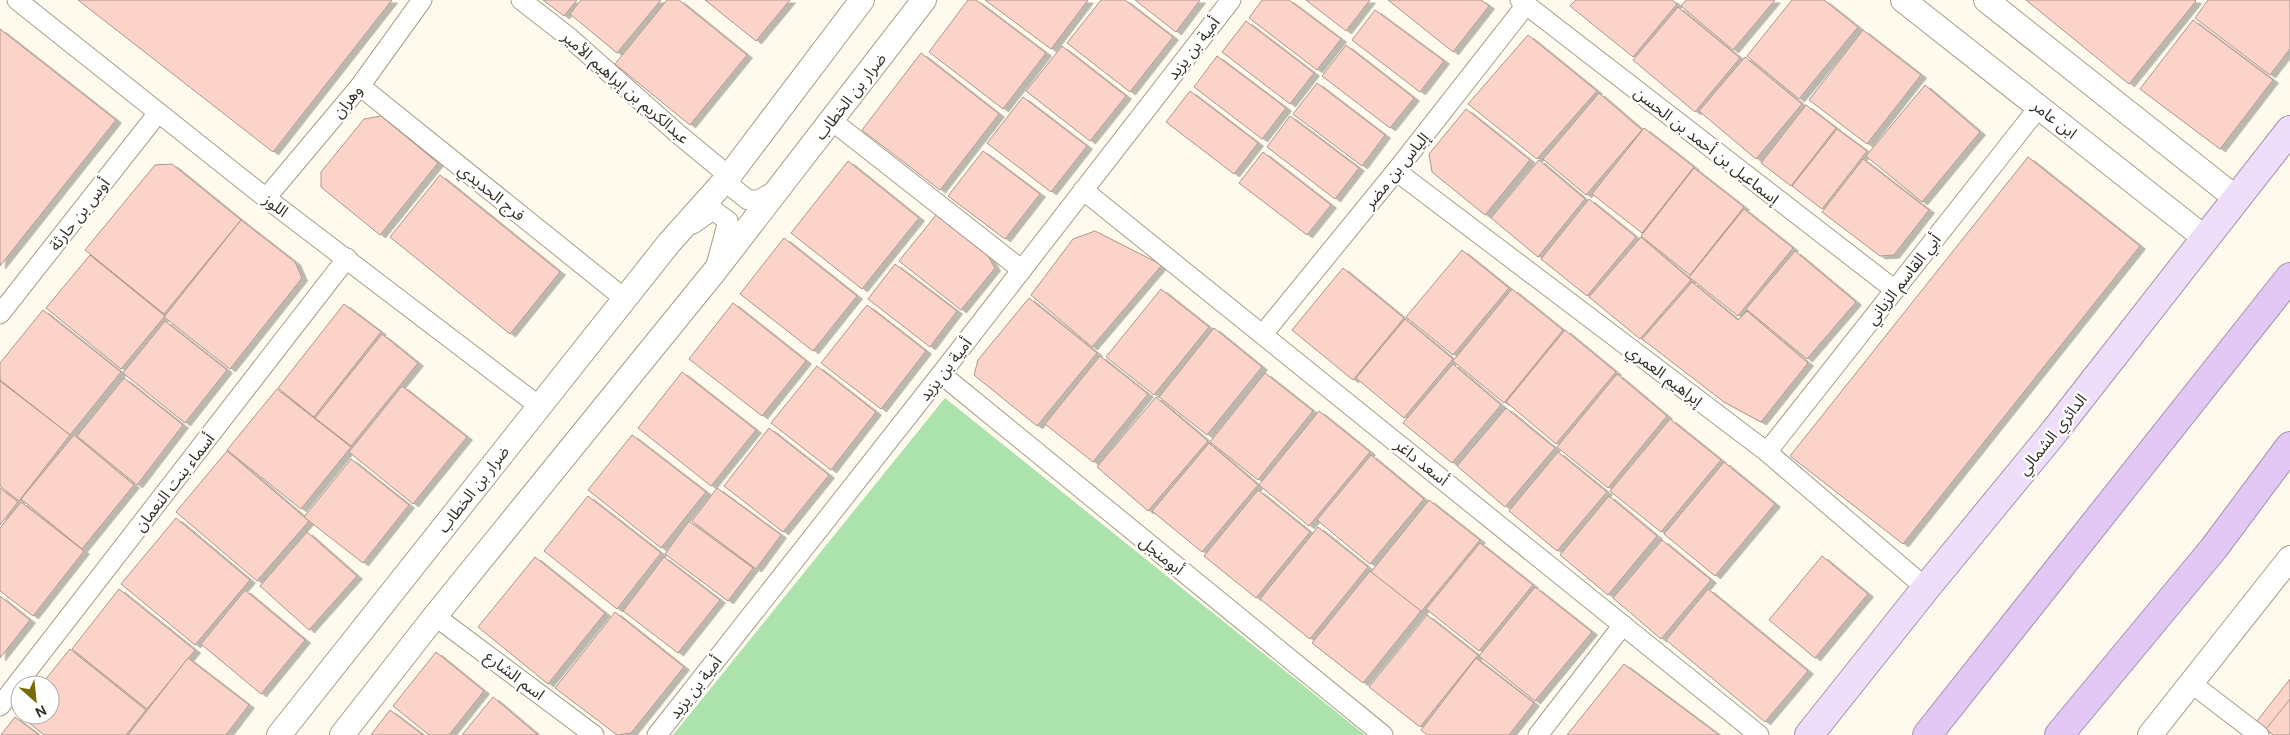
<svg xmlns="http://www.w3.org/2000/svg" width="2290" height="735" viewBox="0 0 2290 735" font-family="'DM Sans','Noto Sans Arabic',sans-serif">
<defs>
<filter id="shadow"><feDropShadow dx="5.5" dy="3" stdDeviation="0" flood-color="#0004"/></filter>
</defs>
<rect width="100%" height="100%" fill="#fefaed"/>
<!-- green -->
<path fill="#ace2ab" d="M945 398 1365 735H673Z"/>
<!-- building -->
<g fill="#fcd3c8" stroke="#ad958e" filter="url(#shadow)">
<path d="M78 0H392L273 152Z"/>
<path d="M543 0H577L564 16Z"/>
<path d="M581 0H661L617 53 570 14Z"/>
<path d="M667 0H679L747 55 690 125 615 64Z"/>
<path d="M705 0H790L756 41Z"/>
<path d="M968 0H976L1046 53 1003 109 929 52Z"/>
<path d="M985 0H1088L1051 49Z"/>
<path d="M1101 0H1125L1173 37 1130 92 1067 43Z"/>
<path d="M1135 0H1200L1176 32Z"/>
<path d="M1262 0H1289L1341 39 1317 70 1249 18Z"/>
<path d="M1306 0H1370L1346 31Z"/>
<path d="M1388 0H1481L1489 6 1453 52Z"/>
<path d="M1576 0H1672L1677 4 1633 57 1570 6Z"/>
<path d="M1686 0H1775L1733 50 1681 6Z"/>
<path d="M1792 0H1824L1858 27 1799 99 1747 56Z"/>
<path d="M2026 0H2195L2196 1 2129 84Z"/>
<path d="M2208 0H2290V49L2270 75 2195 18Z"/>
<path d="M1678 7 1740 58 1695 112 1633 60Z"/>
<path d="M1375 10 1444 61 1420 92 1352 40Z"/>
<path d="M2193 20 2273 80 2220 149 2140 89Z"/>
<path d="M1246 21 1314 73 1290 104 1222 52Z"/>
<path d="M0 29 116 120 0 266Z"/>
<path d="M1863 30 1921 75 1867 144 1809 100Z"/>
<path d="M1528 35 1597 91 1537 159 1468 104Z"/>
<path d="M1346 45 1414 98 1390 128 1322 76Z"/>
<path d="M1062 46 1126 96 1090 141 1026 91Z"/>
<path d="M921 53 999 114 940 190 862 130Z"/>
<path d="M1217 56 1286 108 1262 139 1194 87Z"/>
<path d="M1745 57 1802 104 1756 159 1699 111Z"/>
<path d="M1317 83 1385 135 1362 166 1293 114Z"/>
<path d="M1925 85 1980 132 1922 202 1866 156Z"/>
<path d="M1190 91 1258 143 1234 174 1166 122Z"/>
<path d="M1599 93 1642 130 1586 195 1543 159Z"/>
<path d="M1023 97 1087 146 1051 192 987 143Z"/>
<path d="M1806 105 1836 128 1791 186 1761 163Z"/>
<path d="M1466 109 1530 160 1485 215 1432 172 1429 154Z"/>
<path d="M381 116 438 163 380 235 321 187V172L364 119Z"/>
<path d="M1290 116 1359 168 1335 199 1267 147Z"/>
<path d="M1644 128 1694 167 1642 233 1592 194Z"/>
<path d="M1837 129 1867 151 1822 209 1792 186Z"/>
<path d="M983 151 1040 194 1005 239 948 196Z"/>
<path d="M1263 152 1331 205 1307 235 1239 183Z"/>
<path d="M2028 157 2140 246 1903 544 1790 456Z"/>
<path d="M1863 159 1929 210 1894 255 1880 256 1822 212Z"/>
<path d="M1539 160 1585 199 1538 257 1491 218Z"/>
<path d="M848 161 919 218 862 289 791 233Z"/>
<path d="M172 164 241 220 164 314 85 250 155 165Z"/>
<path d="M1694 168 1744 207 1690 275 1641 236Z"/>
<path d="M440 175 560 272 510 334 390 237Z"/>
<path d="M1589 199 1636 237 1587 296 1541 259Z"/>
<path d="M1744 209 1793 248 1738 316 1689 277Z"/>
<path d="M936 215 988 256 995 268 961 310 899 261Z"/>
<path d="M241 220 295 262 302 278 230 369 164 317Z"/>
<path d="M1095 231 1162 265 1092 347 1031 295 1073 239Z"/>
<path d="M1641 237 1691 280 1640 339 1589 297Z"/>
<path d="M784 238 857 296 813 351 740 294Z"/>
<path d="M1462 250 1509 288 1453 355 1406 317Z"/>
<path d="M1795 251 1856 302 1807 359 1746 309Z"/>
<path d="M90 255 165 316 121 369 46 308Z"/>
<path d="M895 264 957 311 930 347 868 299Z"/>
<path d="M1343 268 1404 318 1353 380 1292 330Z"/>
<path d="M1692 282 1738 320 1747 311 1808 363 1761 422 1724 402 1642 339Z"/>
<path d="M1161 289 1209 327 1154 395 1106 357Z"/>
<path d="M1512 289 1563 330 1504 403 1453 361Z"/>
<path d="M1029 298 1097 353 1037 426 974 375 978 360Z"/>
<path d="M733 303 806 361 762 416 689 359Z"/>
<path d="M344 304 381 332 314 417 278 388Z"/>
<path d="M867 305 926 351 881 409 821 363Z"/>
<path d="M43 310 121 372 70 435 0 380V363Z"/>
<path d="M1405 319 1453 359 1404 418 1356 378Z"/>
<path d="M165 321 227 370 185 423 123 373Z"/>
<path d="M1214 328 1262 367 1207 435 1159 397Z"/>
<path d="M1565 330 1616 372 1556 444 1506 402Z"/>
<path d="M382 334 418 363 351 446 315 418Z"/>
<path d="M1100 356 1148 394 1093 462 1045 424Z"/>
<path d="M1453 364 1501 405 1452 463 1403 423Z"/>
<path d="M817 366 876 412 831 470 771 423Z"/>
<path d="M682 372 756 430 711 486 638 428Z"/>
<path d="M1265 373 1313 411 1258 480 1210 442Z"/>
<path d="M1617 374 1667 416 1608 488 1557 447Z"/>
<path d="M124 378 183 425 137 485 77 436Z"/>
<path d="M0 381 70 435 19 501 0 486Z"/>
<path d="M402 386 467 437 413 504 349 452Z"/>
<path d="M277 389 351 447 301 509 227 450Z"/>
<path d="M1156 397 1208 441 1148 511 1097 467Z"/>
<path d="M1506 408 1555 448 1505 507 1457 466Z"/>
<path d="M1319 411 1370 452 1309 526 1259 485Z"/>
<path d="M1670 419 1721 460 1661 532 1610 491Z"/>
<path d="M769 428 829 475 783 532 724 486Z"/>
<path d="M74 435 134 485 82 549 21 499Z"/>
<path d="M632 435 706 492 661 548 588 490Z"/>
<path d="M1209 443 1258 485 1202 552 1152 511Z"/>
<path d="M227 451 309 521 257 581 176 512Z"/>
<path d="M1558 452 1607 492 1557 551 1509 511Z"/>
<path d="M1371 455 1424 499 1370 564 1317 520Z"/>
<path d="M351 459 409 505 363 563 304 517Z"/>
<path d="M1724 462 1775 504 1715 576 1664 534Z"/>
<path d="M0 488 18 502 0 525Z"/>
<path d="M717 488 781 535 756 569 692 521Z"/>
<path d="M1258 490 1310 532 1256 598 1204 556Z"/>
<path d="M588 496 661 553 617 609 544 551Z"/>
<path d="M1609 496 1657 536 1608 595 1560 555Z"/>
<path d="M1429 500 1480 540 1421 612 1371 572Z"/>
<path d="M21 502 84 551 33 616 0 591V528Z"/>
<path d="M176 518 250 580 195 645 121 584Z"/>
<path d="M689 521 753 568 728 601 665 554Z"/>
<path d="M1318 527 1368 567 1310 639 1260 599Z"/>
<path d="M307 532 357 576 309 630 260 586Z"/>
<path d="M1662 540 1711 580 1661 639 1613 598Z"/>
<path d="M1480 543 1533 585 1479 651 1426 609Z"/>
<path d="M1822 556 1868 594 1815 658 1769 620Z"/>
<path d="M535 557 605 613 548 684 478 627Z"/>
<path d="M664 557 720 600 678 653 623 611Z"/>
<path d="M1370 571 1421 611 1363 683 1312 643Z"/>
<path d="M1535 587 1592 632 1535 701 1479 656Z"/>
<path d="M119 589 195 650 147 709 72 649Z"/>
<path d="M1708 589 1808 671 1765 722 1666 640Z"/>
<path d="M245 590 305 640 261 694 201 644Z"/>
<path d="M0 596 30 620 0 658Z"/>
<path d="M615 612 684 667 631 733 617 735 555 688Z"/>
<path d="M1427 615 1478 655 1420 727 1369 687Z"/>
<path d="M70 649 146 710 126 735H44L18 714 20 711V715H50V685H41Z"/>
<path d="M436 652 484 691 449 735H429L393 706Z"/>
<path d="M188 658 249 705 226 735H128Z"/>
<path d="M1476 658 1534 703 1509 735H1427L1421 730Z"/>
<path d="M1624 664 1719 735H1567Z"/>
<path d="M2290 679V735H2273L2257 721Z"/>
<path d="M493 697 538 735H462Z"/>
<path d="M2290 699V735H2273L2266 729Z"/>
<path d="M390 710 423 735H371Z"/>
<path d="M15 717 39 735H1Z"/>
</g>
<g fill="none" stroke-linecap="round" stroke-linejoin="round">
<defs>
<g id="minor">
<path d="M17 0 266 198 539 406"/>
<path d="M521 0 570 38 677 133 729 176 733 188 748 200H758L775 191"/>
<path d="M1520 0 1895 290"/>
<path d="M360 86 625 299"/>
<path d="M831 120 1022 270"/>
<path d="M1396 171 1767 452 1926 588"/>
<path d="M1083 190 1759 735"/>
<path d="M266 198 360 86 422 0"/>
<path d="M693 224 713 210 728 221 715 269"/>
<path d="M0 314 158 113"/>
<path d="M1263 334 1396 171 1526 5"/>
<path d="M941 374 1383 735"/>
<path d="M1767 452 2039 107"/>
<path d="M435 616 594 735"/>
<path d="M2191 683 2259 735"/>
<path d="M0 706 347 258"/>
<path d="M657 735 941 374 1231 0"/>
<path d="M1538 735 1623 625"/>
</g>
<g id="tertiary">
<path d="M1903 0 2206 239"/>
<path d="M1986 0 2237 199"/>
<path d="M279 735 669 243 729 176 862 0"/>
<path d="M342 735 435 616 714 272 924 0"/>
<path d="M2150 735 2290 558"/>
</g>
<path id="primary" d="M1809 735 1926 588 2054 432 2290 130"/>
<g id="motorway">
<path d="M1927 735 2290 277"/>
<path d="M2059 735 2214 548 2290 446"/>
</g>
</defs>
<!-- minor casing -->
<use href="#minor" stroke="#a59e89" stroke-width="21"/>
<!-- tertiary casing -->
<use href="#tertiary" stroke="#a59e89" stroke-width="26"/>
<!-- primary casing -->
<use href="#primary" stroke="#a693ad" stroke-width="30"/>
<!-- motorway casing -->
<use href="#motorway" stroke="#a693ad" stroke-width="30"/>
<!-- minor -->
<use href="#minor" stroke="#fff" stroke-width="19"/>
<!-- tertiary -->
<use href="#tertiary" stroke="#fff" stroke-width="24"/>
<!-- primary -->
<use href="#primary" stroke="#eedef9" stroke-width="28"/>
<!-- motorway -->
<use href="#motorway" stroke="#e3c8f5" stroke-width="28"/>
</g>
<g text-anchor="middle" stroke-width="4.5" stroke-linejoin="round" paint-order="stroke">
<!-- street labels -->
<g font-size="16" fill="#343128" stroke="#fff">
<text transform="translate(1193 48) rotate(-52)" y="6">أمية بن يزيد</text>
<text transform="translate(626 87) rotate(41)" y="6">عبدالكريم بن إبراهيم الأمير</text>
<text transform="translate(850 96) rotate(-52)" y="6">ضرار بن الخطاب</text>
<text transform="translate(347 101) rotate(-51)" y="6">وهران</text>
<text transform="translate(2055 119) rotate(38)" y="6">ابن عامر</text>
<text transform="translate(1707 145) rotate(38)" y="6">إسماعيل بن أحمد بن الحسن</text>
<text transform="translate(1396 170) rotate(-51)" y="6">إلياس بن مضر</text>
<text transform="translate(492 192) rotate(39)" y="6">فرج الحديدي</text>
<text transform="translate(276 205) rotate(37)" y="6">اللوز</text>
<text transform="translate(79 214) rotate(-52)" y="6">أوس بن حارثة</text>
<text transform="translate(1903 279) rotate(-52)" y="6">أبي القاسم الزياني</text>
<text transform="translate(945 369) rotate(-52)" y="6">أمية بن يزيد</text>
<text transform="translate(1665 375) rotate(37)" y="6">إبراهيم العمري</text>
<text transform="translate(2052 434) rotate(-51)" y="6">الدائري الشمالي</text>
<text transform="translate(1422 462) rotate(39)" y="6">أسعد داغر</text>
<text transform="translate(174 482) rotate(-52)" y="6">أسماء بنت النعمان</text>
<text transform="translate(473 489) rotate(-52)" y="6">ضرار بن الخطاب</text>
<text transform="translate(1162 555) rotate(39)" y="6">أبومنجل</text>
<text transform="translate(515 675) rotate(37)" y="6">اسم الشارع</text>
<text transform="translate(695 687) rotate(-52)" y="6">أمية بن يزيد</text>
</g>
</g>
<!-- north arrow -->
<g transform="translate(35 700) rotate(153)"><circle r="24" fill="#ffffff" stroke="#aeada9"/>
<path d="M0-4L9 19L0 12L-9 19Z" fill="#786b05"/>
<text y="-8" font-size="14" font-weight="bold" text-anchor="middle" fill="#343128">N</text>
</g>
</svg>
